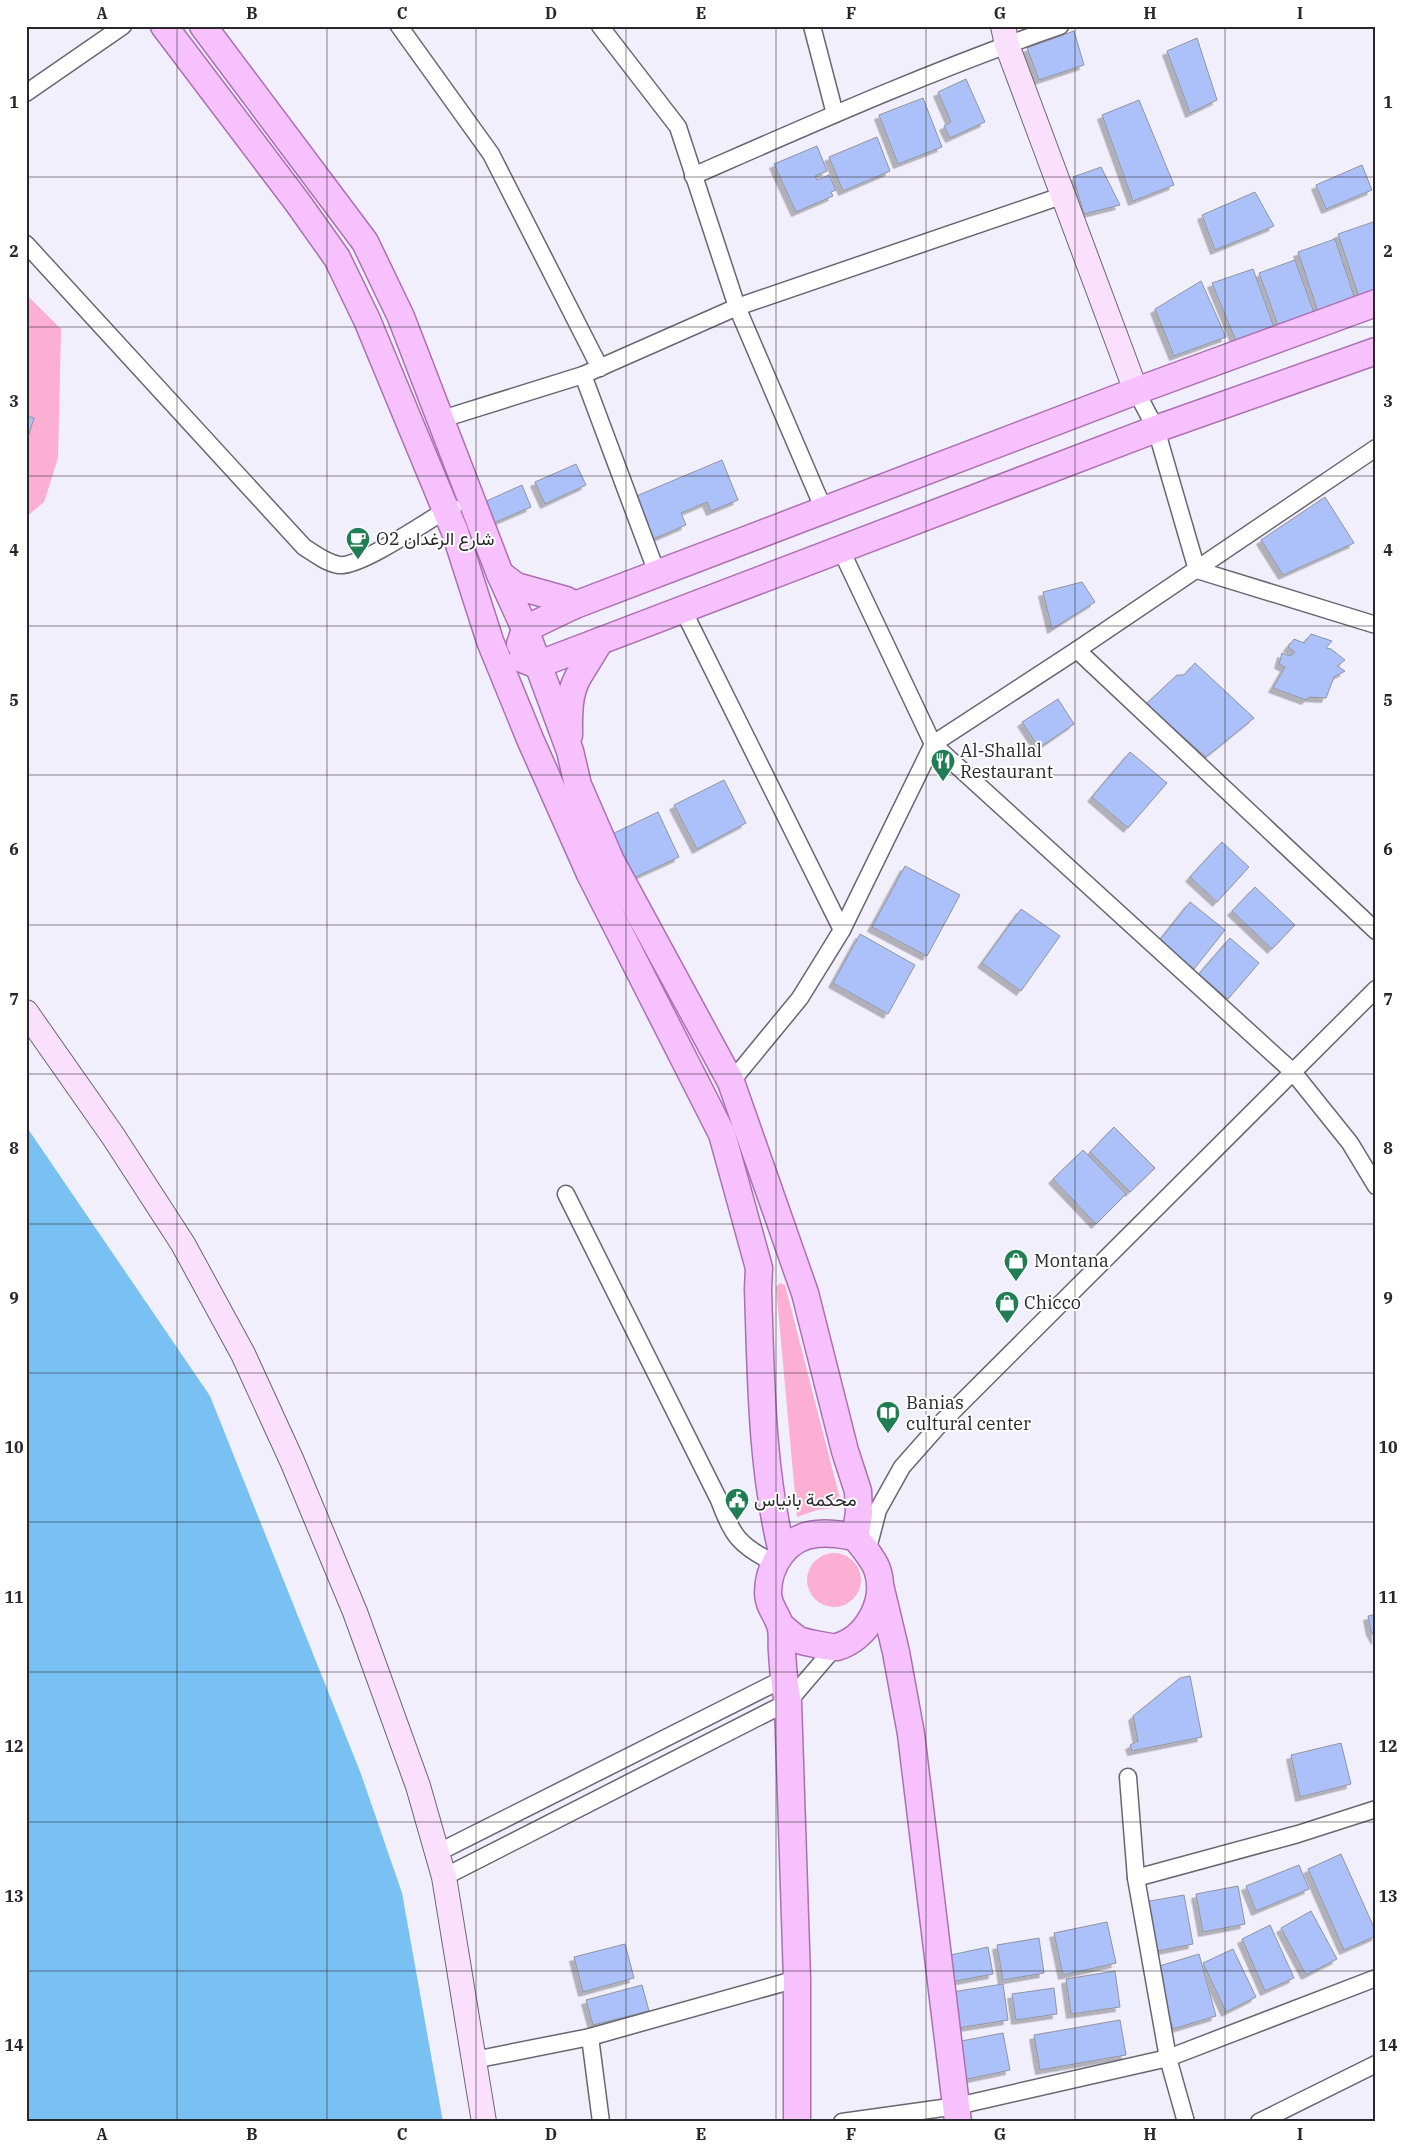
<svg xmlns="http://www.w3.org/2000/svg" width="1402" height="2148" viewBox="0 0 1402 2148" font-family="'IBM Plex Serif',Vazirmatn,serif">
<defs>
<filter id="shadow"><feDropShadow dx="-4.5" dy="4.5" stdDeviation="0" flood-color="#0004"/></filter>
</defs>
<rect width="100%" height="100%" fill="#f1effb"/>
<!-- green -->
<g fill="#fcafd2">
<path d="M26 294 61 329 58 458 44 502 26 517Z"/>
<path d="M780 1283 785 1285 842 1507 817 1510 797 1517 776 1287Z"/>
<circle cx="834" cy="1580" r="27"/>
</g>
<!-- water -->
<path fill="#79c0f3" d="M26 1126 210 1396 361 1774 402 1893 443 2122H26Z"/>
<!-- building -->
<g fill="#acc1f9" stroke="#8f949f" filter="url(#shadow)">
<path d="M1074 31 1084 65 1039 80 1027 48Z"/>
<path d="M1197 38 1217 100 1190 113 1167 51Z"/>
<path d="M966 79 985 122 950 138 944 126 951 122 938 92Z"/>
<path d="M923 98 942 147 898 164 879 115Z"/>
<path d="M1139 100 1174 185 1133 201 1102 115Z"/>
<path d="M877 137 890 171 843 191 829 157Z"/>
<path d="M817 146 827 171 815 176 817 180 829 175 836 190 831 192 833 196 796 212 774 164Z"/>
<path d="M1362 165 1372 190 1326 209 1316 185Z"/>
<path d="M1101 167 1120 205 1084 214 1073 177Z"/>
<path d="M1255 192 1274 226 1215 250 1202 215Z"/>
<path d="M1376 221V294L1360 300 1338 234Z"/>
<path d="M1335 239 1356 302 1319 315 1298 252Z"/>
<path d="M1295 260 1317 321 1281 334 1259 273Z"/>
<path d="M1253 269 1276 333 1238 346 1212 283Z"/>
<path d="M1201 281 1226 337 1174 356 1155 309Z"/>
<path d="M26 416 34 418 26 444Z"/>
<path d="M722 460 738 500 711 511 707 502 681 513 686 525 651 540 634 497Z"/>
<path d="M576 464 586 485 545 504 535 482Z"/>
<path d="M522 485 531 507 491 524 482 503Z"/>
<path d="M1325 497 1354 543 1283 575 1261 540Z"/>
<path d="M1082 582 1095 602 1052 629 1043 592Z"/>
<path d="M1311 634 1332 641 1326 648 1331 649 1345 660 1337 666 1345 671 1334 677 1326 698 1309 697 1306 700 1273 688 1285 667 1279 664 1282 653 1290 656 1295 652 1288 647 1294 639 1304 643Z"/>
<path d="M1195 663 1254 718 1206 757 1146 704 1177 675H1184Z"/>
<path d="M1058 699 1074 724 1039 748 1022 722Z"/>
<path d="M1130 752 1167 783 1128 828 1092 797Z"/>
<path d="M724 780 746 823 697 849 674 805Z"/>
<path d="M658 812 679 857 629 880 608 836Z"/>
<path d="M1222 842 1249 867 1217 902 1190 877Z"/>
<path d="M905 866 960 895 927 956 872 927Z"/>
<path d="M1255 887 1295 925 1272 949 1232 911Z"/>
<path d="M1190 902 1225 930 1194 969 1159 941Z"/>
<path d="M1021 909 1060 936 1021 991 982 963Z"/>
<path d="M860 934 915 965 888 1014 833 983Z"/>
<path d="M1230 938 1259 963 1228 999 1199 974Z"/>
<path d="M1114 1127 1155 1168 1130 1192 1090 1152Z"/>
<path d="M1083 1150 1126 1194 1096 1224 1053 1179Z"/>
<path d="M1376 1614V1640L1371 1631 1368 1616Z"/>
<path d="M1190 1676 1202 1737 1132 1751 1130 1745 1138 1741 1133 1716 1180 1678Z"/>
<path d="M1341 1743 1351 1784 1300 1797 1291 1755Z"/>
<path d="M1341 1854 1376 1932V1936L1344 1950 1308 1869Z"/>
<path d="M1299 1865 1309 1889 1256 1911 1246 1886Z"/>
<path d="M1238 1886 1245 1924 1203 1932 1196 1894Z"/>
<path d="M1184 1895 1193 1944 1153 1952 1144 1902Z"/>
<path d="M1311 1911 1337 1959 1306 1975 1281 1928Z"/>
<path d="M1107 1922 1116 1963 1063 1975 1054 1933Z"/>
<path d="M1270 1925 1294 1978 1265 1991 1242 1939Z"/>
<path d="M1039 1938 1044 1973 1003 1980 997 1945Z"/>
<path d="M625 1944 634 1978 583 1992 574 1957Z"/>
<path d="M988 1947 993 1974 951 1982 946 1956Z"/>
<path d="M1233 1949 1256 1997 1226 2012 1203 1963Z"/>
<path d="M1199 1954 1216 2016 1173 2029 1156 1967Z"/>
<path d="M1115 1971 1120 2007 1071 2014 1066 1979Z"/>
<path d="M1003 1984 1008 2020 958 2028 952 1992Z"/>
<path d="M642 1985 649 2011 593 2025 586 2000Z"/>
<path d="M1054 1988 1057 2014 1016 2020 1012 1994Z"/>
<path d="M1120 2020 1126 2055 1040 2070 1034 2035Z"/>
<path d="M1003 2033 1010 2070 963 2080 956 2042Z"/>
</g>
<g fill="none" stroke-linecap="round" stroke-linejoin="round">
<defs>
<g id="street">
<path d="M399 26 491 154 600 368"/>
<path d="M600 26 678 127 737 307 824 510"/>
<path d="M812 26 835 114"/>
<path d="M26 93 123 26"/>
<path d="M693 176C814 123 935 69 1060 26"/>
<path d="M26 244 304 547C315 554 326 563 339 565 359 568 426 522 446 510L453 508"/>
<path d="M583 375 657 573"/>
<path d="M1136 391 1156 429 1197 570 1376 625"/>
<path d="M442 419 583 375 737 307 1064 195"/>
<path d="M841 550 933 744 1293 1072 1350 1143 1376 1186"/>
<path d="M683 610 842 930"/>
<path d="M1077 650 1376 931"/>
<path d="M731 1082 800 998 842 930 933 744 1077 650 1376 448"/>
<path d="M566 1194 719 1500C732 1536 740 1546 774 1563"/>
<path d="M867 1552 878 1510 902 1467 940 1424 1376 989"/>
<path d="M1128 1777 1136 1878 1168 2058 1186 2122"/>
<path d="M437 1853 783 1679"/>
<path d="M444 1877 788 1702 835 1647"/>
<path d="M1136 1878 1298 1834 1376 1809"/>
<path d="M590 2037 797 1979"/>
<path d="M474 2060 590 2037 601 2122"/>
<path d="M842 2122 957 2106 1168 2058 1376 1978"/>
<path d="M1259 2122 1376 2064"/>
</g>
<g id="secondary">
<path d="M1003 26 1007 45 1136 391"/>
<path d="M26 1012 113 1136 183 1244 243 1354 292 1461 355 1612 418 1786 444 1877 484 2122"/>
</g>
<g id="primary">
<path d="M164 26 298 203 337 258 367 320 455 532 490 641 530 739 590 874 722 1134 759 1268 758 1289C761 1377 761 1466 782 1552"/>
<path d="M203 26 365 242 401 317 500 574 525 629 570 751 578 785 611 861 731 1082 805 1293 845 1451 858 1491 859 1513 855 1537"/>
<path d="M500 574 516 586 566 600 575 605"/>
<path d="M520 644 525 629 575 605 1136 391 1376 303"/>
<path d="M522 659 537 665 1156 429 1376 351"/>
<path d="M569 735C569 716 568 695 578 677 585 665 593 653 600 641"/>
<path d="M881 1589 896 1652 911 1734 958 2122"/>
<path d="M780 1625C786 1630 792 1636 799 1640 804 1642 832 1648 837 1647 868 1638 888 1600 877 1569 873 1558 863 1547 855 1537 843 1535 830 1532 817 1534 787 1536 768 1565 768 1593 768 1606 777 1614 780 1625 783 1633 781 1644 782 1652 783 1669 784 1685 788 1702L797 1979V2122"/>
</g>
</defs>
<!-- street casing -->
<use href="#street" stroke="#696671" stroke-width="19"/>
<!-- secondary casing -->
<use href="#secondary" stroke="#696671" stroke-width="26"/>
<!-- primary casing -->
<use href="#primary" stroke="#ab70b3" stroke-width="29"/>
<!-- street -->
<use href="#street" stroke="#fff" stroke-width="16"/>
<!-- secondary -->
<use href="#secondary" stroke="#fbe0fe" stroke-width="24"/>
<!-- primary -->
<use href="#primary" stroke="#f7c1fd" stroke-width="26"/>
</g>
<!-- grid -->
<path fill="none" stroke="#28272c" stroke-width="1" stroke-opacity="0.55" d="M177 26V2122M327 26V2122M476 26V2122M626 26V2122M776 26V2122M926 26V2122M1075 26V2122M1225 26V2122M26 177H1376M26 327H1376M26 476H1376M26 626H1376M26 775H1376M26 925H1376M26 1074H1376M26 1224H1376M26 1373H1376M26 1522H1376M26 1672H1376M26 1822H1376M26 1971H1376"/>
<!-- icons -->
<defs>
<symbol id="cafe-pin" viewBox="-11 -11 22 30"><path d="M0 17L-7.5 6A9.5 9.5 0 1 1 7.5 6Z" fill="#217d53" stroke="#fff"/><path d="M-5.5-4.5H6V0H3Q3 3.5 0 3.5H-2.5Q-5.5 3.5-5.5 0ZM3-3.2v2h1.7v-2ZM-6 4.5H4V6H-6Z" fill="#fff"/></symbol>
<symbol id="restaurant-pin" viewBox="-11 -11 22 30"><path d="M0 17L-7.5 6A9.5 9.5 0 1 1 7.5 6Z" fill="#217d53" stroke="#fff"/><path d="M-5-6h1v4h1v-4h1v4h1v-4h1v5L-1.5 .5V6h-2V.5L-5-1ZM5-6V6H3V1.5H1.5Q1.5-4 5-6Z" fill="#fff"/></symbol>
<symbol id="shop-pin" viewBox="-11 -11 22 30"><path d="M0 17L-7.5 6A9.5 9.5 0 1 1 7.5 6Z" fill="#217d53" stroke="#fff"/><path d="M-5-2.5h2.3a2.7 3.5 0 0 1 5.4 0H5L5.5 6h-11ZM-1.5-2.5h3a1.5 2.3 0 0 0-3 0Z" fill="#fff"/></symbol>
<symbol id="library-pin" viewBox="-11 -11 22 30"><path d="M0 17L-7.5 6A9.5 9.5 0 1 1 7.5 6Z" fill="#217d53" stroke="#fff"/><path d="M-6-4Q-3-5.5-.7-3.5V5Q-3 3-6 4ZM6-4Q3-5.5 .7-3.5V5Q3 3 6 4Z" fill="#fff"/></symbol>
<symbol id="civic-pin" viewBox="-11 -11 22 30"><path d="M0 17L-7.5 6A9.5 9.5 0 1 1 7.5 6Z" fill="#217d53" stroke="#fff"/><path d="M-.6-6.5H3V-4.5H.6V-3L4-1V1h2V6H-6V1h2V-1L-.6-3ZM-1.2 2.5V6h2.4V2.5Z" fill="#fff"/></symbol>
</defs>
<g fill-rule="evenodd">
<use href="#cafe-pin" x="344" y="525" width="28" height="38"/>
<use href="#restaurant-pin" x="929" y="747" width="28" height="38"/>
<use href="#shop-pin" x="1002" y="1247" width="28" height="38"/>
<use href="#shop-pin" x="993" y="1289" width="28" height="38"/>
<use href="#library-pin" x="874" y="1399" width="28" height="38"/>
<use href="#civic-pin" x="723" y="1486" width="28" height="38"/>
</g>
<g text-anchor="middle" stroke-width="4" stroke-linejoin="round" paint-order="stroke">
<!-- poi labels -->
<g font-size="18" fill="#28272c" stroke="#fff" text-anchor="start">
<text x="376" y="545">O2 شارع الرغدان</text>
<text x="960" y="757">Al-Shallal<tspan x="960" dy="21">Restaurant</tspan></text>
<text x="1034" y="1267">Montana</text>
<text x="1024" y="1309">Chicco</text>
<text x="906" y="1409">Banias<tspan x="906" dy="21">cultural center</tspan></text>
<text x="754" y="1506">محكمة بانياس</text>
</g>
</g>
<!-- border -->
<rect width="1402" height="2148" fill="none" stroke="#ffffff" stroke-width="55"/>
<rect x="28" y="28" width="1346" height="2092" fill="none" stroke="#28272c" stroke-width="2"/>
<g font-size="16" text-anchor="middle" font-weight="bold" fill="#28272c">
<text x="102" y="19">A</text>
<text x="252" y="19">B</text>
<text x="402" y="19">C</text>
<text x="551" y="19">D</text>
<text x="701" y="19">E</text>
<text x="851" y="19">F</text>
<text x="1000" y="19">G</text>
<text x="1150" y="19">H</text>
<text x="1300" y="19">I</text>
<text x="14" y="108">1</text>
<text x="1388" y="108">1</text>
<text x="14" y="257">2</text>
<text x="1388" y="257">2</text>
<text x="14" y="407">3</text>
<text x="1388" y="407">3</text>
<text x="14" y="556">4</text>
<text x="1388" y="556">4</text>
<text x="14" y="706">5</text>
<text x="1388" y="706">5</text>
<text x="14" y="855">6</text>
<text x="1388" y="855">6</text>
<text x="14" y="1005">7</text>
<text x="1388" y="1005">7</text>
<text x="14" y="1154">8</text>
<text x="1388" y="1154">8</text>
<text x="14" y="1304">9</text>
<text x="1388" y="1304">9</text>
<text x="14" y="1453">10</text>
<text x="1388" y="1453">10</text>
<text x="14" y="1603">11</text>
<text x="1388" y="1603">11</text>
<text x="14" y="1752">12</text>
<text x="1388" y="1752">12</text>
<text x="14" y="1902">13</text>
<text x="1388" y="1902">13</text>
<text x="14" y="2051">14</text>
<text x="1388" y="2051">14</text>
<text x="102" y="2140">A</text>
<text x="252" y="2140">B</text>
<text x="402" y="2140">C</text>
<text x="551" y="2140">D</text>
<text x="701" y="2140">E</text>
<text x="851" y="2140">F</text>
<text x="1000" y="2140">G</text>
<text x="1150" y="2140">H</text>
<text x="1300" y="2140">I</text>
</g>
</svg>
